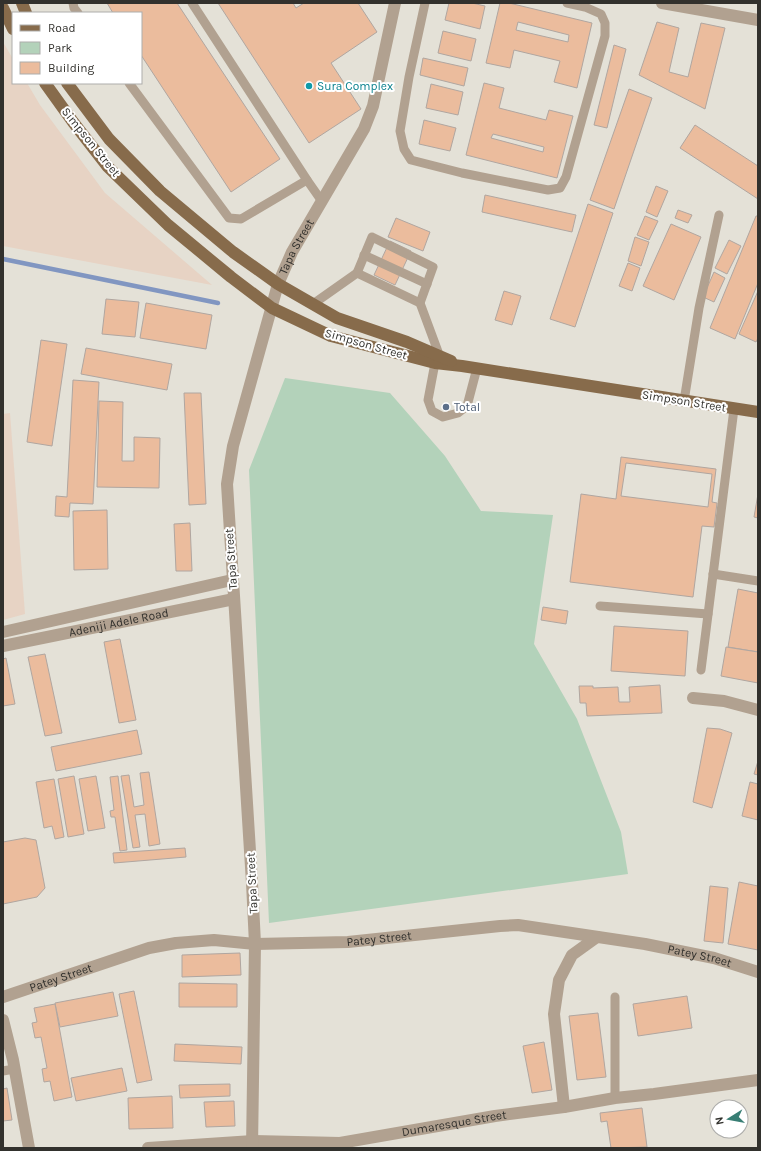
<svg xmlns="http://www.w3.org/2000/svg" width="761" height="1151" viewBox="0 0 761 1151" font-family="Karla,sans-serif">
<rect width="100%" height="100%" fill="#e4e1d7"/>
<!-- commercial -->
<g fill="#e7d3c4">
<path d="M3 42 13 59V83H27L40 105 105 193 212 285 3 246Z"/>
<path d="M10 413 25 614 3 620V414Z"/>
</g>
<!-- green -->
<path fill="#b3d2ba" d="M285 378 390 393 445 456 481 511 553 515 534 644 577 719 621 832 628 874 269 923 249 470Z"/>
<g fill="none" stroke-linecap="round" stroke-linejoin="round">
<!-- stream -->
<path stroke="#8196c1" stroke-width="4.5" d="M3 259 218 303"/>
</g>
<!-- building -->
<g fill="#ebbc9d" stroke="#b0a6a0" fill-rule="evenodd">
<path d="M107 3H177L280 159 231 192 141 55V13H113Z"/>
<path d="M218 3H293L296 8 304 3H358L377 32 331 63 361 109 309 143Z"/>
<path d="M449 3H472L485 6 480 29 445 20Z"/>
<path d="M500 3H509L592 23 577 88 554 82 560 61 514 50 510 68 486 63ZM518 22 569 35 568 42 516 30Z"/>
<path d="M657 22 679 28 669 72 688 77 701 23 725 28 705 109 639 75Z"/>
<path d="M443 31 476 39 471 61 438 53Z"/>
<path d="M614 45 626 49 607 128 594 125Z"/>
<path d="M423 58 468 68 464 86 420 75Z"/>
<path d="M484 83 504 88 499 108 546 120 549 110 573 116 557 178 466 155ZM493 134 544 147 543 152 491 138Z"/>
<path d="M431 84 463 92 458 115 426 108Z"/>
<path d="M629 89 652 98 614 209 590 200Z"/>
<path d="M424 120 456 128 450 151 419 144Z"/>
<path d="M695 125 758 166V199L680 148Z"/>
<path d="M656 186 668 191 657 217 646 212Z"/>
<path d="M485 195 576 215 572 232 482 212Z"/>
<path d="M588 204 613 213 575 327 550 319Z"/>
<path d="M678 210 692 215 688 223 675 218Z"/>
<path d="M645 216 658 221 649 240 637 235Z"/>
<path d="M756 216H758V283L735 339 710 328Z"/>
<path d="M396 218 430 232 423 251 388 237Z"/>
<path d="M671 224 701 237 674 300 643 286Z"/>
<path d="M635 237 649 242 641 266 628 261Z"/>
<path d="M729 240 741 246 727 274 715 268Z"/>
<path d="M390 241 411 251 395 285 374 275Z"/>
<path d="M628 263 640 268 632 291 619 286Z"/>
<path d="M714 272 725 278 714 302 703 297Z"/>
<path d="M504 291 521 296 512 325 495 320Z"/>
<path d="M758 291V338L756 342 739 334Z"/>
<path d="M106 299 139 302 135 337 102 334Z"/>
<path d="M146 303 212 315 206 349 140 338Z"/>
<path d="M41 340 67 344 52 446 27 442Z"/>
<path d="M86 348 172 364 167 390 81 374Z"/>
<path d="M73 380 99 382 93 504 70 503 69 517 55 516 56 496 67 497Z"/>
<path d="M184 393H201L206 504 189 505Z"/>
<path d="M99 401 123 402 122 461H134V437L160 438 159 488 97 487Z"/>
<path d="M621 457 716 469 712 502 717 503 714 527 702 526 693 597 570 582 581 494 616 499ZM626 463 712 474 708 507 621 496Z"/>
<path d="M758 494V518L754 517Z"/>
<path d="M107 510 108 569 74 570 73 511Z"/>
<path d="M190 523 192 571H176L174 524Z"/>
<path d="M738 589 758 593V652L728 647Z"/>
<path d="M543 607 568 611 566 624 541 620Z"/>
<path d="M614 626 688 631 685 676 611 671Z"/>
<path d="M120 639 136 720 119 723 104 642Z"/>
<path d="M726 647 758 652V683L721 676Z"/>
<path d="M45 654 62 733 45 736 28 657Z"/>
<path d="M6 658 15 704 3 706V659Z"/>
<path d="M660 685 662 713 587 716 586 703H580L579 686H593V688L618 687 619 702H630L629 687Z"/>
<path d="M707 728 720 729 732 733 712 808 693 802Z"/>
<path d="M137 730 142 754 56 771 51 747Z"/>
<path d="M758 761V775L754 774Z"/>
<path d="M149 772 160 844 149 846 145 814 135 815 140 847 133 848 121 776 129 775 134 807 144 805 140 773Z"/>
<path d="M74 776 84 834 68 837 58 779Z"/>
<path d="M96 776 105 828 88 831 79 779Z"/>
<path d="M118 776 127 850 120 851 115 817H111L110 811 114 810 110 777Z"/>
<path d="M54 779 64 837 55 839 52 826 44 828 36 782Z"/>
<path d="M750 782 758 784V820L742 816Z"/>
<path d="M25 838 36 840 45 888 37 897 3 904V842Z"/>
<path d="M185 848 186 857 114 863 113 853Z"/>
<path d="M739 882 758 886V950L728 944Z"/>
<path d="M710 886 728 888 723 943 704 941Z"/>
<path d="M240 953 241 975 182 977V955Z"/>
<path d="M179 983 237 984V1007H179Z"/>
<path d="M134 991 152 1080 137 1083 119 994Z"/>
<path d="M113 992 118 1016 60 1027 55 1003Z"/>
<path d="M687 996 692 1028 638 1036 633 1004Z"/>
<path d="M55 1004 72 1097 54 1101 50 1081 44 1082 42 1069 47 1068 41 1037 35 1038 32 1023 37 1022 34 1008Z"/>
<path d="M598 1013 606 1077 577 1080 569 1016Z"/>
<path d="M544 1042 552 1090 532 1093 523 1046Z"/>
<path d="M175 1044 242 1047 241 1064 174 1061Z"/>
<path d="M122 1068 127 1091 76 1101 71 1078Z"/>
<path d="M230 1084V1096L180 1098 179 1085Z"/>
<path d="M7 1088 12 1120 3 1121V1089Z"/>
<path d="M172 1096 173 1128 129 1129 128 1098Z"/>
<path d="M234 1101 235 1126 206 1127 204 1102Z"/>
<path d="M642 1108 647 1147 611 1148 607 1121 601 1122 600 1113Z"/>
</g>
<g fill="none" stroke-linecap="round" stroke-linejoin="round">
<!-- lane -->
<g stroke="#b1a190" stroke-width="9">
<path d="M73 3 74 8 78 13"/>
<path d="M192 3 307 180 321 200"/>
<path d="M425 3 409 77 400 131 404 149 411 160 462 173 548 190 560 188 566 177 605 36V23L601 14 585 7 567 3"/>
<path d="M129 83 229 218 241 219 307 180"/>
<path d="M364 255 427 284"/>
<path d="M357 273 372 237 433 267 420 303"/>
<path d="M313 304 357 273 420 303 440 357"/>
<path d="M435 363 428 400 432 411 443 417 458 413 467 406 477 368"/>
<path d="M684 401 699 308 719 215"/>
<path d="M713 574 758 581"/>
<path d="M600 606 708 614"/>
<path d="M701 670 734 409"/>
<path d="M615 997V1098"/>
<path d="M3 1071 14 1069"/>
</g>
<!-- street -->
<g stroke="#b1a190" stroke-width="12">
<path d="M662 3 758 20"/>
<path d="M3 632 232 580"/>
<path id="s1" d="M3 646 234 599"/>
<path d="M693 698 724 701 758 710"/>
<path id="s2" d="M3 997 149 948 176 943 214 940 255 944 348 942 500 926 518 925 645 944 714 958 758 972"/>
<path d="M3 1020 13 1060 29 1148"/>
<path d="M564 1107 554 1014 559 980 572 955 597 937"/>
<path id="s3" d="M148 1148 253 1141 340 1143 495 1116 564 1107 615 1098 654 1094 758 1080"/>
<path id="s4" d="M252 1148 255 944 252 883 227 484 233 446 278 284 292 252 364 129 373 106 395 3"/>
</g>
<!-- primary -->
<g stroke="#876b4b" stroke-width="12">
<path d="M22 3 26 13"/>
<path d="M3 8 13 29"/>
<path d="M45 83 73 122 108 167 168 225 231 277 272 308 331 336 435 363 462 366 758 412"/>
<path d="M67 83 109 139 160 191 233 252 278 284 337 318 407 342 451 361"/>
</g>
</g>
<!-- markers -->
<circle fill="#0f9aa8" stroke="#fff" stroke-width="1.5" cx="309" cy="86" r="4"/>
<circle fill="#5c6f8a" stroke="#fff" stroke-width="1.5" cx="446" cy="407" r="4"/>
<g text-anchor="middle" stroke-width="4" stroke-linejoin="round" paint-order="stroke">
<!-- culture labels -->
<g font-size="12" fill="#0d838f" stroke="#fff" text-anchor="start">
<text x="317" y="90">Sura Complex</text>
</g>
<!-- street labels -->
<g font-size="12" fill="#32312d" stroke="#fff">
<text transform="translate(91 142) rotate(51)" y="4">Simpson Street</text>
<text dy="4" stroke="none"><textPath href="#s4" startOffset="913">Tapa Street</textPath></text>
<text transform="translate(366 344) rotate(16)" y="4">Simpson Street</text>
<text transform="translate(684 401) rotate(9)" y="4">Simpson Street</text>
<text transform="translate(231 559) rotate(-94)" y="4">Tapa Street</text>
<text dy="4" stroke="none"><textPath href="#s1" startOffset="118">Adeniji Adele Road</textPath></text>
<text transform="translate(252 883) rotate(-93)" y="4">Tapa Street</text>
<text dy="4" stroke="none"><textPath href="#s2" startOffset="385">Patey Street</textPath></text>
<text dy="4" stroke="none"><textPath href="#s2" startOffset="709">Patey Street</textPath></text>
<text dy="4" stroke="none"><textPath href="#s2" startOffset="61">Patey Street</textPath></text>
<text dy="4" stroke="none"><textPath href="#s3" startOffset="308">Dumaresque Street</textPath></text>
</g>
<!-- service labels -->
<g font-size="12" fill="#4e5e75" stroke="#fff" text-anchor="start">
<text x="454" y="411">Total</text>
</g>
</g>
<!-- border -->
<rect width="761" height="1151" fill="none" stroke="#32312d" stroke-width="8"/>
<!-- legend -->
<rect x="12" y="12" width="130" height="72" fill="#ffffff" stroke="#adadab"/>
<rect x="20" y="25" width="20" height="6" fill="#876b4b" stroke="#adadab"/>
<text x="48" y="32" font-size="12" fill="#32312d">Road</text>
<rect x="20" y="42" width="20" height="12" fill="#b3d2ba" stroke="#adadab"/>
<text x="48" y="52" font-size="12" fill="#32312d">Park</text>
<rect x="20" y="62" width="20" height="12" fill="#ebbc9d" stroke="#adadab"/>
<text x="48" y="72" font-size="12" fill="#32312d">Building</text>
<!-- north arrow -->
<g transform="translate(729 1119) rotate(259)"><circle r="19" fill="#ffffff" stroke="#adadab"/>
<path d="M0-3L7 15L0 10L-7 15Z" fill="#387e74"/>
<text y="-6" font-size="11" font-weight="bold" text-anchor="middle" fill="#32312d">N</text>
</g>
</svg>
